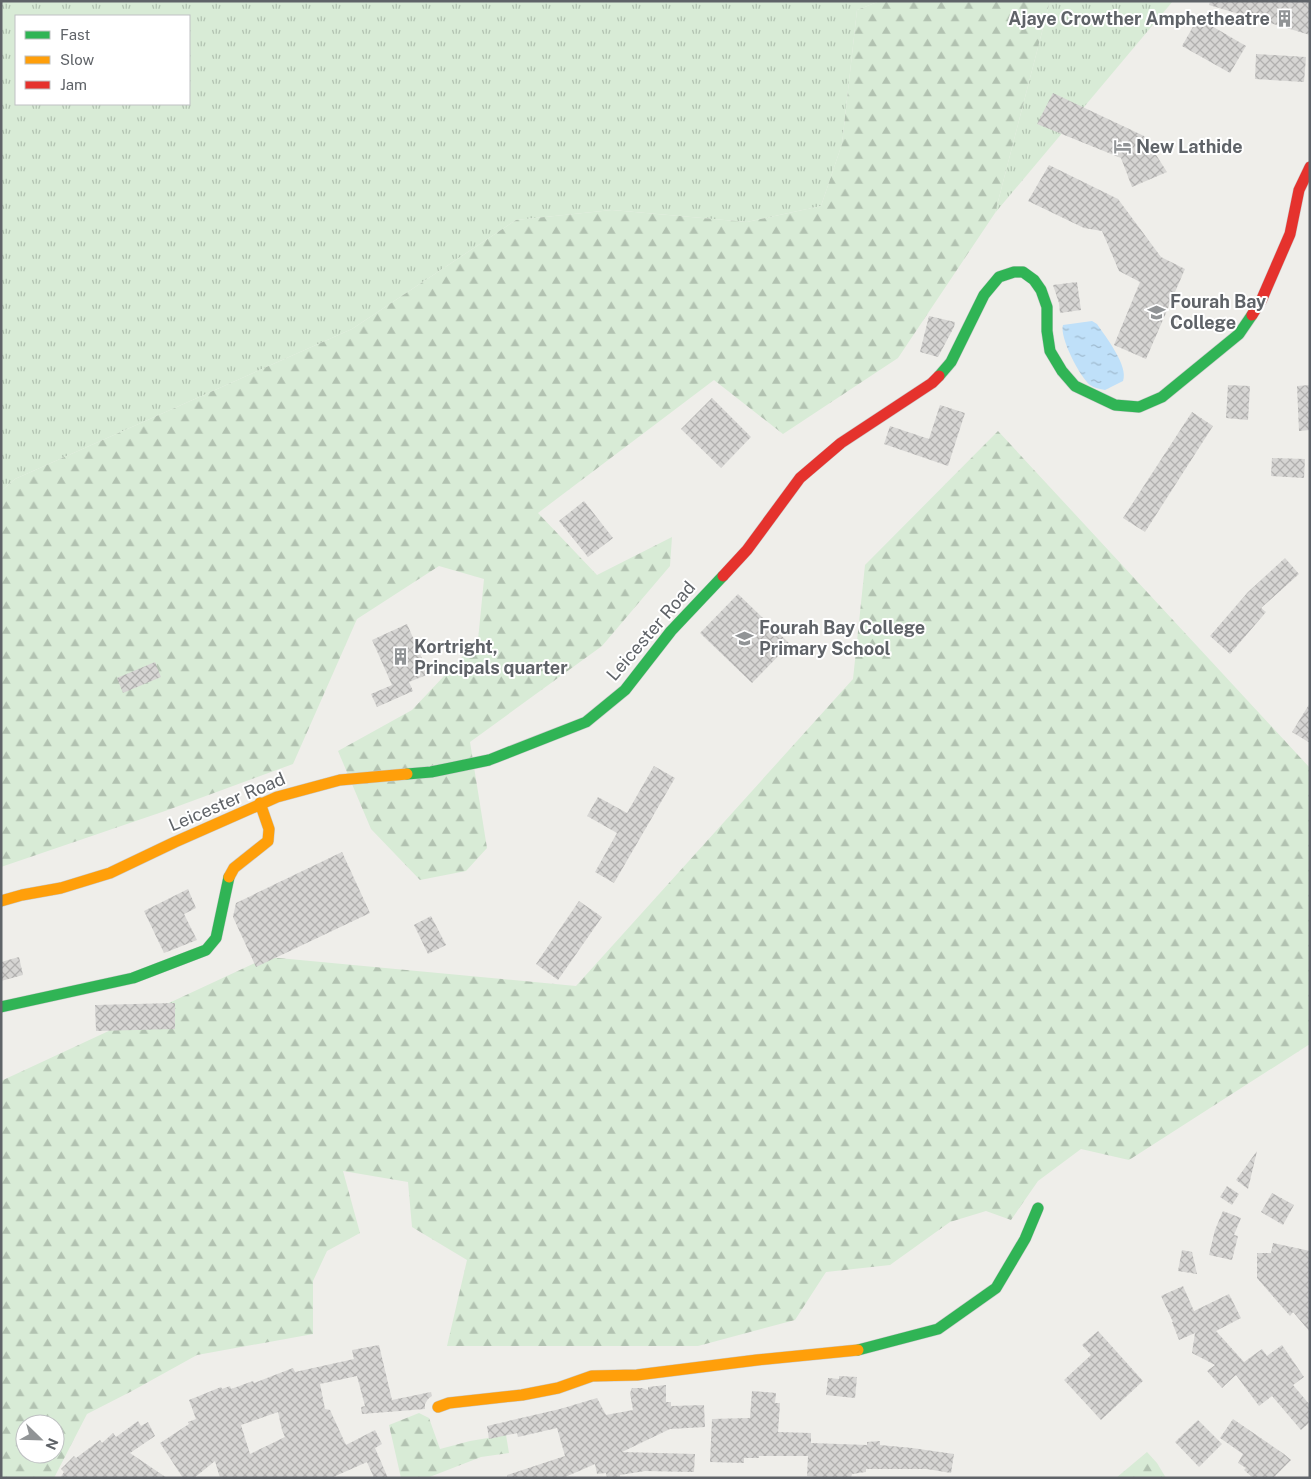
<svg xmlns="http://www.w3.org/2000/svg" width="1311" height="1479" viewBox="0 0 1311 1479" font-family="'Public Sans',sans-serif">
<defs>
<pattern id="grass-tufts" width="24" height="20" patternUnits="userSpaceOnUse" patternTransform="scale(1.25)"><rect width="24" height="20" fill="#d8ebd6"/><path d="M3 7l-1-3M5 7V3M7 7l1-3M15 17l-1-3M17 17v-4M19 17l1-3" fill="none" stroke="#b2c2b1"/></pattern>
<pattern id="forest-firs" width="22" height="20" patternUnits="userSpaceOnUse" patternTransform="scale(1.25)"><rect width="22" height="20" fill="#d8ebd6"/><path d="M5 1l3.5 6h-7zM16 11l3.5 6h-7z" fill="#b2c2b1"/></pattern>
<pattern id="water-ripples" width="26" height="14" patternUnits="userSpaceOnUse" patternTransform="scale(1.25)"><rect width="26" height="14" fill="#bfe0f9"/><path d="M2 4q2-2 4 0t4 0M15 11q2-2 4 0t4 0" fill="none" stroke="#9eb9cd"/></pattern>
<pattern id="building-cross-hatch" width="8" height="8" patternUnits="userSpaceOnUse" patternTransform="scale(1.25)"><rect width="8" height="8" fill="#d6d5d3"/><path d="M0 0l8 8M0 8l8-8" fill="none" stroke="#b1b0af"/></pattern>
</defs>
<rect width="100%" height="100%" fill="#efeeea"/>
<!-- grass -->
<g fill="url(#grass-tufts)" fill-rule="evenodd">
<path d="M1 1H880L857 10 842 144 821 206 747 222 612 210 516 220 352 329 15 479 1 491ZM16 16H189V104H16Z"/>
<path d="M1050 1H1173L995 213Z"/>
</g>
<!-- forest -->
<g fill="url(#forest-firs)" fill-rule="evenodd">
<path d="M880 1H1050L995 213 898 358 783 434 714 380 538 513 597 575 672 537 670 566 602 646 470 742 487 848 466 871 420 880 371 829 338 751 412 710 478 640 484 579 439 566 357 619 293 764 165 811 1 867V491L15 479 352 329 516 220 612 210 747 222 821 206 842 144 857 10Z"/>
<path d="M998 431 1310 768V1044L1129 1160 1081 1149 1038 1181 1011 1220 986 1211 950 1222 890 1265 826 1272 795 1320 698 1346H447L467 1260 412 1227 408 1182 343 1171 360 1233 327 1251 313 1281V1334L197 1355 132 1391 87 1414 54 1478H1V1081L268 957 576 986 853 679 865 565ZM25 1424H55V1454H25Z"/>
<path d="M419 1413 429 1418 440 1449 470 1441 506 1435 509 1453 481 1457 427 1478H401L389 1425Z"/>
<path d="M1147 1452 1157 1463 1166 1478H1116Z"/>
</g>
<!-- water -->
<path fill="url(#water-ripples)" d="M1092 321 1097 324C1105 336 1129 366 1123 381L1105 390C1100 389 1094 388 1090 385 1080 377 1059 337 1063 325Z"/>
<!-- building -->
<g fill="url(#building-cross-hatch)" fill-rule="evenodd">
<path d="M1210 1H1310V35L1209 5Z"/>
<path d="M1198 18 1246 46 1230 73 1182 46Z"/>
<path d="M1256 54 1306 57 1304 82 1255 79Z"/>
<path d="M1053 93 1144 136 1167 172 1132 187 1121 158 1037 124Z"/>
<path d="M1049 165 1118 199 1161 257 1185 269 1146 359 1114 345 1140 282 1119 271 1102 231 1084 228 1028 201Z"/>
<path d="M1077 282 1081 310 1060 313 1059 303 1053 285Z"/>
<path d="M929 316 955 322 954 327 938 357 920 352Z"/>
<path d="M1228 385 1250 386 1248 420 1226 418Z"/>
<path d="M1310 385V430L1299 431 1297 386Z"/>
<path d="M712 398 751 437 721 468 681 429Z"/>
<path d="M940 405 965 413 948 466 884 444 890 426 929 439Z"/>
<path d="M1192 412 1213 426 1145 532 1123 518Z"/>
<path d="M1272 458 1305 459 1304 478 1271 476Z"/>
<path d="M584 501 613 538 588 557 559 521Z"/>
<path d="M1285 558 1299 574 1261 608 1266 612 1230 654 1210 636 1248 592Z"/>
<path d="M738 594 790 644 752 683 700 633Z"/>
<path d="M407 624 429 674 409 682 413 691 377 707 371 694 392 685 372 640Z"/>
<path d="M155 662 161 677 123 693 117 678Z"/>
<path d="M1310 703V743L1292 732Z"/>
<path d="M654 766 675 778 614 883 595 872 617 833 587 816 598 797 627 813Z"/>
<path d="M342 852 370 913 256 967 233 917 236 903Z"/>
<path d="M188 889 196 908 184 914 197 940 164 953 144 911Z"/>
<path d="M579 901 602 917 558 980 536 964Z"/>
<path d="M431 916 446 945 428 954 414 925Z"/>
<path d="M19 957 23 975 1 981V962Z"/>
<path d="M175 1003V1029L96 1031 95 1005Z"/>
<path d="M1257 1151 1248 1189 1236 1180Z"/>
<path d="M1227 1186 1239 1194 1232 1205 1220 1197Z"/>
<path d="M1272 1193 1294 1205 1283 1225 1261 1212Z"/>
<path d="M1223 1211 1241 1218 1234 1235 1238 1236 1232 1260 1209 1255 1215 1230Z"/>
<path d="M1273 1243 1310 1251V1332L1293 1312 1290 1316 1257 1278V1253H1271Z"/>
<path d="M1182 1250 1192 1252 1197 1274 1178 1271Z"/>
<path d="M1183 1286 1194 1311 1229 1294 1241 1318 1216 1331 1244 1362 1262 1349 1267 1356 1282 1345 1304 1377 1293 1385 1310 1405V1422L1301 1430 1272 1396 1259 1406 1236 1375 1222 1388 1207 1371 1215 1365 1192 1353 1195 1333 1179 1340 1172 1322H1173L1161 1296Z"/>
<path d="M1098 1331 1143 1381 1101 1420 1064 1380 1091 1355 1082 1345Z"/>
<path d="M379 1345 392 1400 431 1392 432 1396 428 1399 425 1404V1409L362 1414 361 1407 365 1406 357 1376 320 1384 325 1409 330 1410 346 1445 375 1430 382 1444 375 1448 388 1478H374L367 1462 331 1478H220L215 1461 194 1478H183L160 1443 189 1424 188 1422 196 1419 189 1400 221 1387 222 1389 230 1386 231 1389 253 1381 254 1383 293 1368 295 1372 354 1359 352 1350ZM278 1412 282 1430 285 1437 250 1454 241 1425Z"/>
<path d="M839 1376 857 1377 855 1398 826 1395 828 1378 839 1379Z"/>
<path d="M666 1385V1402H671V1406L704 1405 705 1427 670 1429 622 1452 695 1454 694 1472 645 1471 620 1475V1478H607L606 1473 597 1474 595 1464 563 1478H507V1475L565 1456 557 1428 518 1437 517 1433 489 1439 487 1426 560 1409 597 1398 606 1415 633 1410 630 1393 632 1388H642L648 1390V1387Z"/>
<path d="M752 1391 776 1393 775 1403H780L778 1432 811 1433V1443L867 1445V1442L880 1441V1445L912 1448 954 1454 951 1473 927 1469H866V1472L852 1474 851 1478H833L807 1476 808 1456H759V1458H744V1463L710 1462 712 1419 750 1418Z"/>
<path d="M1233 1419 1284 1454 1291 1460 1273 1478H1253L1244 1470 1246 1468 1238 1463 1243 1454 1220 1438Z"/>
<path d="M1198 1420 1222 1444 1199 1467 1175 1442Z"/>
<path d="M138 1421 141 1426 148 1422 155 1436 130 1453 167 1478H60L64 1472 61 1469 74 1456 76 1458 100 1440 102 1443 113 1433 116 1437Z"/>
</g>
<g fill="none" stroke-linecap="round" stroke-linejoin="round">
<defs>
<g id="fast">
<path d="M939 376 951 362 984 295 999 277 1014 272H1023L1034 280 1041 290 1047 307V331L1050 351 1062 371 1075 386 1115 405 1139 407 1162 397 1239 334 1252 315"/>
<path d="M407 774 431 772 489 760 586 722 625 690 671 631 723 576"/>
<path d="M1 1007 133 978 206 950 216 938 229 877"/>
<path d="M858 1350 938 1329 996 1288 1025 1239 1038 1208"/>
</g>
<g id="slow">
<path d="M229 877 234 868 268 841 269 829 260 803"/>
<path d="M1 901 22 895 61 888 110 873 175 842 277 797 340 780 407 774"/>
<path d="M438 1407 449 1403 522 1395 558 1388 592 1376 637 1375 757 1360 858 1350"/>
</g>
<g id="jam">
<path d="M1252 315 1261 301 1290 234 1299 190 1310 167"/>
<path d="M723 576 747 550 800 478 841 443 932 383 939 376"/>
</g>
</defs>
<!-- fast casing -->
<use href="#fast" stroke="#cacacb" stroke-width="12"/>
<!-- slow casing -->
<use href="#slow" stroke="#cacacb" stroke-width="12"/>
<!-- jam casing -->
<use href="#jam" stroke="#cacacb" stroke-width="12"/>
<!-- fast -->
<use href="#fast" stroke="#30b455" stroke-width="11"/>
<!-- slow -->
<use href="#slow" stroke="#ff9f0a" stroke-width="11"/>
<!-- jam -->
<use href="#jam" stroke="#e5322d" stroke-width="11"/>
</g>
<!-- icons -->
<defs>
<symbol id="building-bare" viewBox="-9 -9 18 18"><path d="M-4-6H4V6H1V3H-1V6H-4ZM-2.5-4.3h1.7v1.8h-1.7ZM.8-4.3h1.7v1.8H.8ZM-2.5-1h1.7V.8h-1.7ZM.8-1h1.7V.8H.8Z" fill="#919496" stroke="#fff" stroke-width="2.5" paint-order="stroke"/></symbol>
<symbol id="hotel-bare" viewBox="-9 -9 18 18"><path d="M-6-4.5h1.5V1H6V5H4.5V3h-9V5H-6ZM-4 0a1.8 1.8 0 1 1 3.6 0ZM.5 0V-2.5h3Q6-2.5 6 0Z" fill="#919496" stroke="#fff" stroke-width="2.5" paint-order="stroke"/></symbol>
<symbol id="university-bare" viewBox="-9 -9 18 18"><path d="M0-5L7-2L0 1L-7-2ZM-4 1L0 2.5L4 1V4Q0 6-4 4Z" fill="#919496" stroke="#fff" stroke-width="2.5" paint-order="stroke"/></symbol>
<symbol id="school-bare" viewBox="-9 -9 18 18"><path d="M0-5L7-2L0 1L-7-2ZM-4 1L0 2.5L4 1V4Q0 6-4 4Z" fill="#919496" stroke="#fff" stroke-width="2.5" paint-order="stroke"/></symbol>
</defs>
<g fill-rule="evenodd">
<use href="#building-bare" x="1272" y="6" width="25" height="25"/>
<use href="#hotel-bare" x="1110" y="134" width="25" height="25"/>
<use href="#university-bare" x="1144" y="300" width="25" height="25"/>
<use href="#school-bare" x="732" y="626" width="25" height="25"/>
<use href="#building-bare" x="388" y="644" width="25" height="25"/>
</g>
<g text-anchor="middle" stroke-width="4" stroke-linejoin="round" paint-order="stroke">
<!-- poi labels -->
<g font-size="18" font-weight="bold" fill="#5f6368" stroke="#fff" text-anchor="start">
<text x="1270" y="25" text-anchor="end">Ajaye Crowther Amphetheatre</text>
<text x="1136" y="153">New Lathide</text>
<text x="1170" y="308">Fourah Bay<tspan x="1170" dy="21">College</tspan></text>
<text x="759" y="634">Fourah Bay College<tspan x="759" dy="21">Primary School</tspan></text>
<text x="414" y="653">Kortright,<tspan x="414" dy="21">Principals quarter</tspan></text>
</g>
<!-- street labels -->
<g font-size="18" fill="#5f6368" stroke="#fff">
<text transform="translate(651 631) rotate(-49)" y="6">Leicester Road</text>
<text transform="translate(227 802) rotate(-23)" y="6">Leicester Road</text>
</g>
</g>
<!-- border -->
<rect width="1311" height="1479" fill="none" stroke="#5f6368" stroke-width="5"/>
<!-- legend -->
<rect x="15" y="15" width="175" height="90" fill="#ffffff" stroke="#bfc1c3"/>
<rect x="25" y="31" width="25" height="8" fill="#30b455" stroke="#bfc1c3"/>
<text x="60" y="40" font-size="15" fill="#5f6368">Fast</text>
<rect x="25" y="56" width="25" height="8" fill="#ff9f0a" stroke="#bfc1c3"/>
<text x="60" y="65" font-size="15" fill="#5f6368">Slow</text>
<rect x="25" y="81" width="25" height="8" fill="#e5322d" stroke="#bfc1c3"/>
<text x="60" y="90" font-size="15" fill="#5f6368">Jam</text>
<!-- north arrow -->
<g transform="translate(40 1439) rotate(113)"><circle r="24" fill="#ffffff" stroke="#bfc1c3"/>
<path d="M0-4L9 19L0 12L-9 19Z" fill="#919496"/>
<text y="-8" font-size="14" font-weight="bold" text-anchor="middle" fill="#5f6368">N</text>
</g>
</svg>
